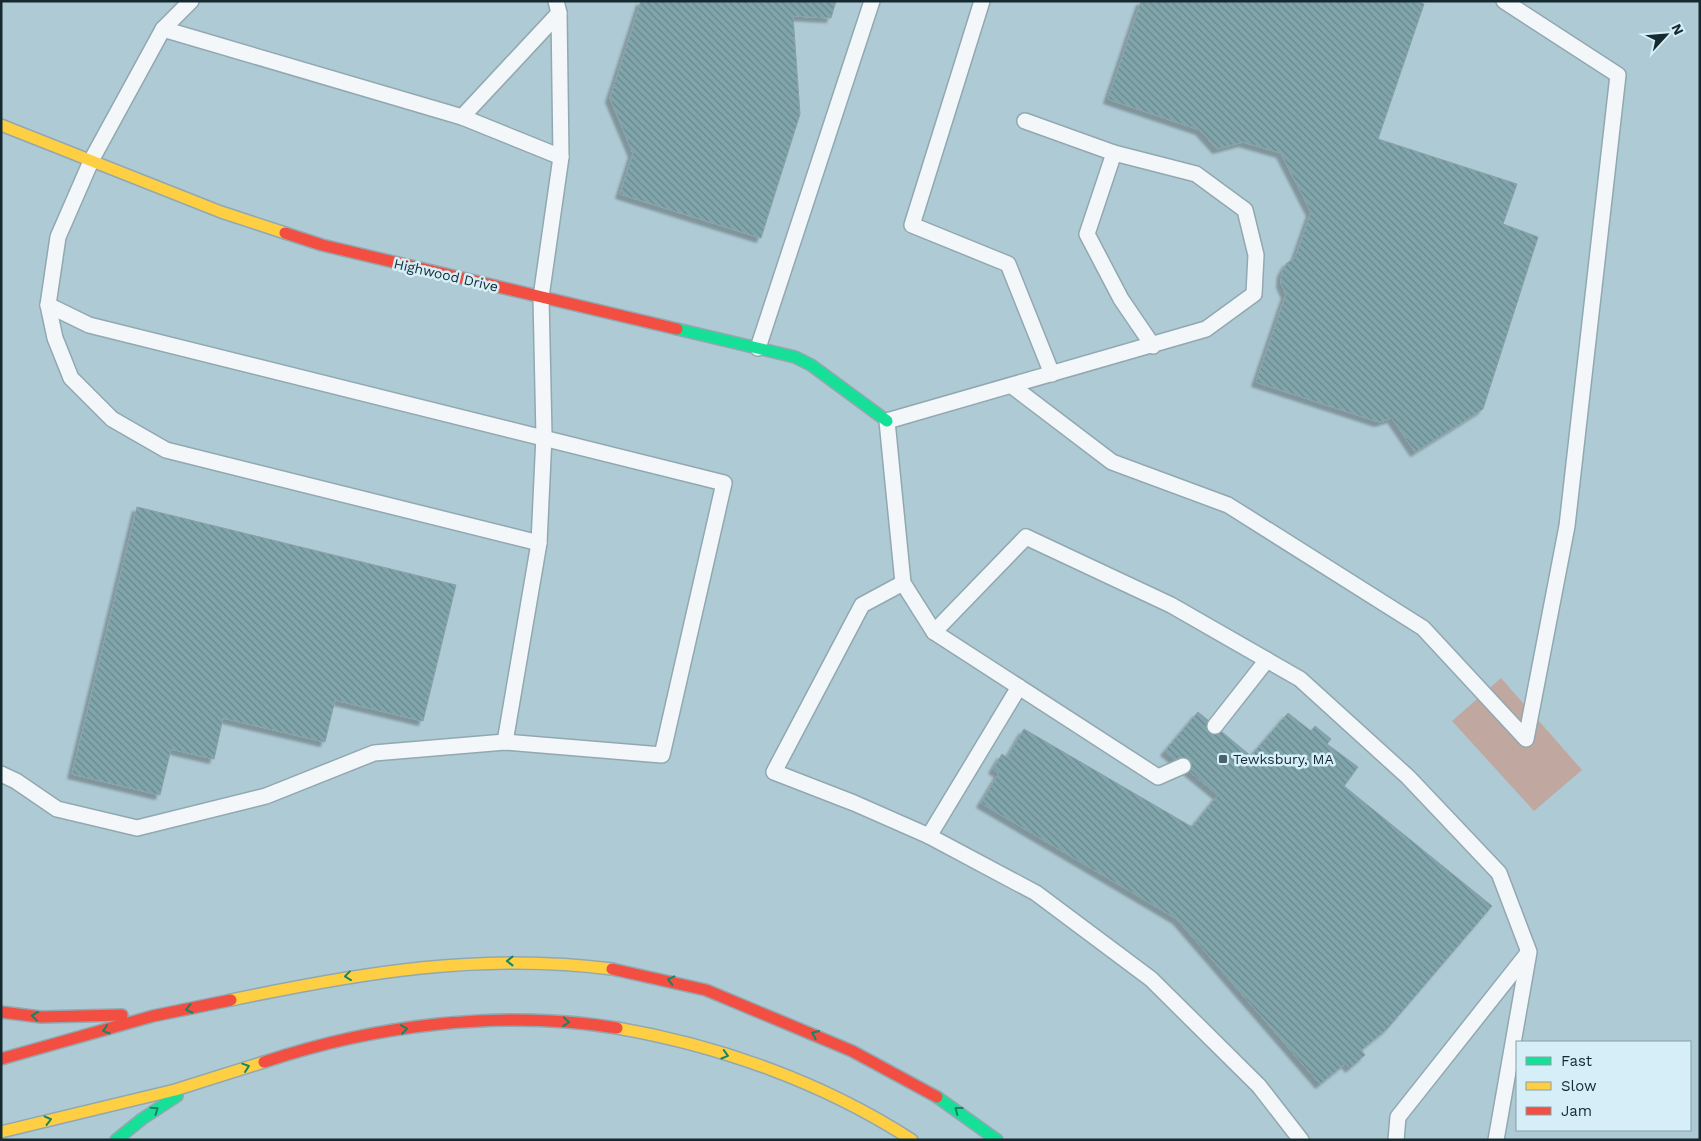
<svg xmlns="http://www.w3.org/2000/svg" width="1701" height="1141" viewBox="0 0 1701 1141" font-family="'Work Sans',sans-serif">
<defs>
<pattern id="building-back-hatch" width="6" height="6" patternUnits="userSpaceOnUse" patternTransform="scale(1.25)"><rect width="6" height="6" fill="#80a6ac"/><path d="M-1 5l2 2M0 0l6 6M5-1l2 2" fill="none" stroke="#68878c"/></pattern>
<filter id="shadow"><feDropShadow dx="-4.5" dy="4.5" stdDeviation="1" flood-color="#0004"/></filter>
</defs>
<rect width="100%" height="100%" fill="#aecad4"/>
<!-- pitch -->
<path fill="#c0a8a0" d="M1501 678 1582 770 1534 811 1452 721Z"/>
<!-- building -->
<g fill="url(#building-back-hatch)" stroke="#8aa1a6" filter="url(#shadow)">
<path d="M641 1H836L831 18 793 16 800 114 761 238 620 194 633 153 610 98Z"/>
<path d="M1141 1H1416L1424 4 1378 139 1517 184 1503 224 1538 237 1483 409 1415 452 1392 418 1379 422 1256 382 1286 294 1281 283 1282 272 1287 263 1295 258 1311 212 1281 153 1243 142 1217 149 1200 130 1108 99Z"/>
<path d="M137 507 456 585 423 721 335 700 325 742 223 718 214 759 171 749 160 795 72 774Z"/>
<path d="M1198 712 1251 756 1288 713 1311 731 1315 726 1331 739 1327 744 1358 767 1344 786 1492 906 1387 1029 1361 1050 1365 1055 1350 1068 1346 1063 1320 1084 1177 919 981 803 999 773 993 769 1002 754 1007 758 1024 729 1192 827 1218 795 1165 751Z"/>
</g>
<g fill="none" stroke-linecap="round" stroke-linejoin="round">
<defs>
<g id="lane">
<path d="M191 1 163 29 92 159 58 237 48 305 55 338 71 378 112 419 166 450 539 543"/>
<path d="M982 1 912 225 1008 264 1052 374"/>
<path d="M163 29 462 117 561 157"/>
<path d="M462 117 559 13"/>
<path d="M1025 121 1114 153"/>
<path d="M1153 346 1121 299 1087 234 1114 153 1196 174 1245 210 1256 255 1254 294 1206 329 887 421 903 583 934 632 1158 777 1183 766"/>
<path d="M758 348 872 1"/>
<path d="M1012 386 1112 462 1228 505 1423 628 1526 739 1567 526 1618 75 1504 1"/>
<path d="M903 583 862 605 774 772 854 803 929 836 1036 893 1151 979 1259 1086 1301 1140"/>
<path d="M934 632 1026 537 1171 605 1300 679 1408 777 1499 873 1529 952 1496 1140"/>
<path d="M1215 726 1267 660"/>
<path d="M505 742 539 543 544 436 541 297 561 157 559 13 556 1"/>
<path d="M1 774 16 781 57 809 137 828 266 796 374 753 505 742 662 755 724 483 89 325 48 305"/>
<path d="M929 836 1019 687"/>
<path d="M1396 1140 1398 1117 1528 953"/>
</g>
<g id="fast">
<path d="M677 329 795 357 811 365 887 421"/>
<path d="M937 1097 997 1140"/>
<path d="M116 1140 142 1119 177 1096"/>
</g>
<g id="slow">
<path d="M1 125 221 212 285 233"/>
<path d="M231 1000C360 973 480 952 612 969"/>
<path d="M617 1028C721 1046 824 1083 912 1140"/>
<path d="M1 1132 175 1090 264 1062"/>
</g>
<g id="jam">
<path d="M285 233 322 245 677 329"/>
<path d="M612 969 706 990 852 1051 937 1097"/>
<path d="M1 1012 41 1017 122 1015"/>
<path d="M1 1059 153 1016 231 1000"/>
<path d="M264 1062C375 1025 501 1009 617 1028"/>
</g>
</defs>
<!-- lane casing -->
<use href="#lane" stroke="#92a8b0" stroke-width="18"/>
<!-- fast casing -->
<use href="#fast" stroke="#92a8b0" stroke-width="14"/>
<!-- slow casing -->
<use href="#slow" stroke="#92a8b0" stroke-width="14"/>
<!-- jam casing -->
<use href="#jam" stroke="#92a8b0" stroke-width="14"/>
<!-- lane -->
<use href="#lane" stroke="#f3f7f9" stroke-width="15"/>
<!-- fast -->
<use href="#fast" stroke="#16e098" stroke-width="11"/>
<!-- slow -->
<use href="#slow" stroke="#ffcf43" stroke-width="11"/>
<!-- jam -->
<use href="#jam" stroke="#f24e42" stroke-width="11"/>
</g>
<!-- one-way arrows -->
<defs><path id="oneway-chevron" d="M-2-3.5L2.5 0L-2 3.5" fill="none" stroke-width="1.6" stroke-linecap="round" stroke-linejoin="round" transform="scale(1.25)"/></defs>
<g stroke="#168564">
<use href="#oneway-chevron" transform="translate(510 961) rotate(-180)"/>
<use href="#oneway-chevron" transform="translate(348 976) rotate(173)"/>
<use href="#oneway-chevron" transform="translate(671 980) rotate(-167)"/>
<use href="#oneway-chevron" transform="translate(189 1009) rotate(168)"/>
<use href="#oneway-chevron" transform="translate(35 1016) rotate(-174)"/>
<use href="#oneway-chevron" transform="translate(566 1022) rotate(5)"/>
<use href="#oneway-chevron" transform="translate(404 1029) rotate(-9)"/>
<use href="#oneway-chevron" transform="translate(106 1030) rotate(163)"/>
<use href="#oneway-chevron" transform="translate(815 1034) rotate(-157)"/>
<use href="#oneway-chevron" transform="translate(725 1055) rotate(16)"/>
<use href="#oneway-chevron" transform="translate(246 1067) rotate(-19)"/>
<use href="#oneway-chevron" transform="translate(155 1110) rotate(-35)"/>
<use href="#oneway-chevron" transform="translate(958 1110) rotate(-143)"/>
<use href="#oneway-chevron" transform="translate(48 1120) rotate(-14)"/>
</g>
<!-- markers -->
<rect fill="#4b6269" stroke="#d5eef7" stroke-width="2" x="1218" y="754" width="10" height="10" rx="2.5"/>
<g text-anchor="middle" stroke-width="5" stroke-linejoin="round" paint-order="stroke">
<!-- street labels -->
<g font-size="14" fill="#152a30" stroke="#d5eef7">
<text transform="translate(446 275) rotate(13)" y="5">Highwood Drive</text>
</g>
<!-- poi labels -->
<g font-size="14" fill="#152a30" stroke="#d5eef7" text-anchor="start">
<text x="1233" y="764">Tewksbury, MA</text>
</g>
</g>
<!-- border -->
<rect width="1701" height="1141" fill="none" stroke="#152a30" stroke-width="5"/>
<!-- legend -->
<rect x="1516" y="1041" width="175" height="90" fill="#d5eef7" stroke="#88a0a7"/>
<rect x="1526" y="1057" width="25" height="8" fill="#16e098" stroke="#88a0a7"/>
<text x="1561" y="1066" font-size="15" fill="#152a30">Fast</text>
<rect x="1526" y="1082" width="25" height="8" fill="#ffcf43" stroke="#88a0a7"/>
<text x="1561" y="1091" font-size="15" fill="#152a30">Slow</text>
<rect x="1526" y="1107" width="25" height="8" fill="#f24e42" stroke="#88a0a7"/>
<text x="1561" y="1116" font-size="15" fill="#152a30">Jam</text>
<!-- north arrow -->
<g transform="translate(1666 35) rotate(64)" stroke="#d5eef7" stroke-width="4" paint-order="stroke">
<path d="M0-4L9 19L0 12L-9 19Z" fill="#152a30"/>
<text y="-8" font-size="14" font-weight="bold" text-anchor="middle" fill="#152a30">N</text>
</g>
</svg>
